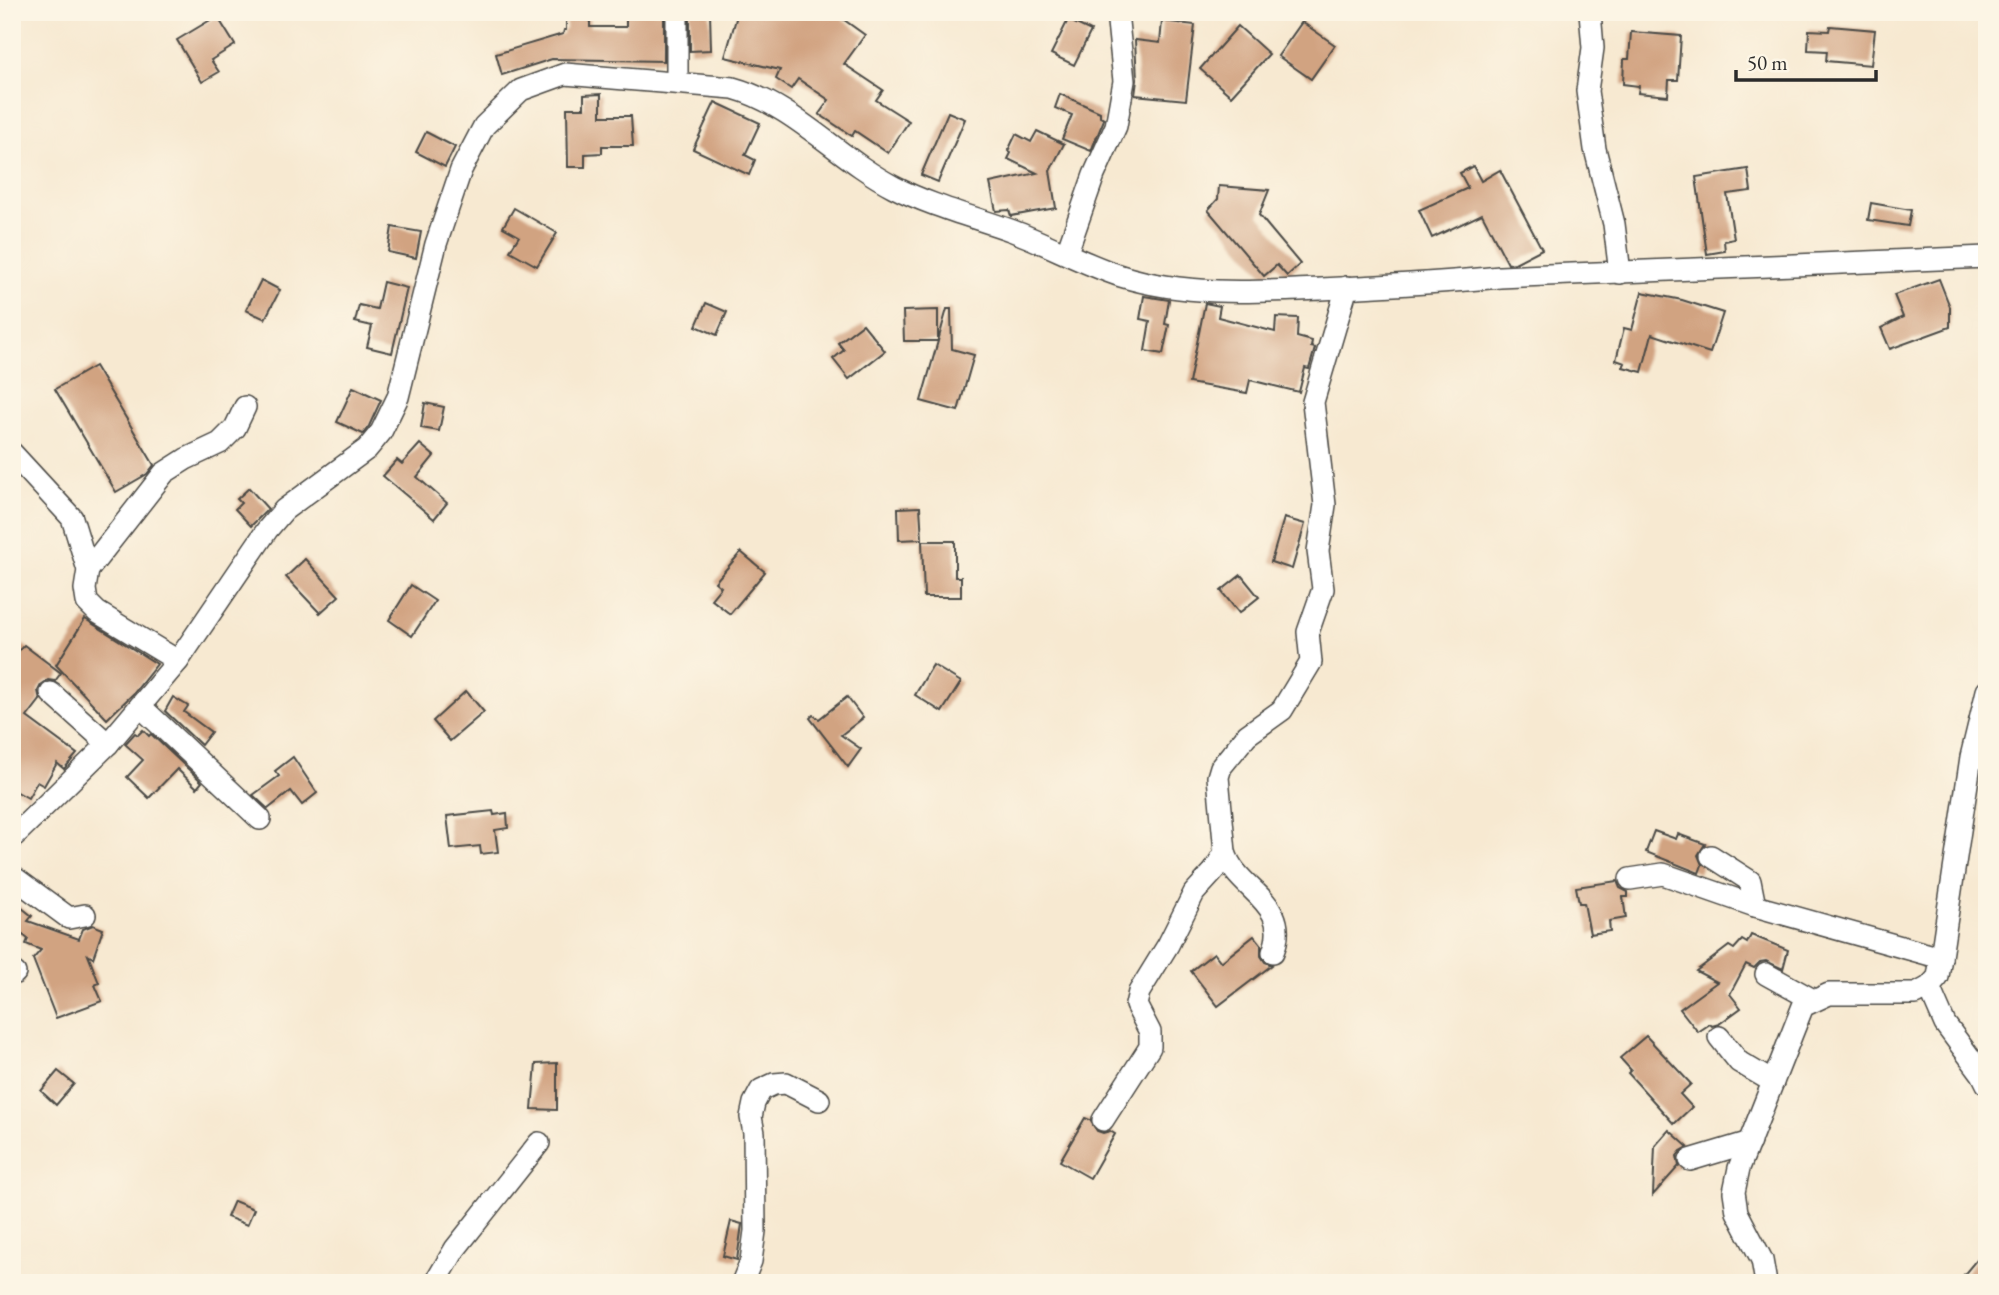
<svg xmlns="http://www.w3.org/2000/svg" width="1999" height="1295" viewBox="0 0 1999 1295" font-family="'EB Garamond',serif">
<rect width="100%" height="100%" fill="#fcf5e5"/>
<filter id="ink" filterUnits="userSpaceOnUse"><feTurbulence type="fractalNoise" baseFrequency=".0143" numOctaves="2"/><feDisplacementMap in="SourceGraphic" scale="14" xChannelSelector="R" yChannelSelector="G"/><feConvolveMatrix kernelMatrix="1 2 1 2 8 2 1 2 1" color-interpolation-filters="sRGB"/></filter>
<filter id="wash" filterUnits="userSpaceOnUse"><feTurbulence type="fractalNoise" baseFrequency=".00686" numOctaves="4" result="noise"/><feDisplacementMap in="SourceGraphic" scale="28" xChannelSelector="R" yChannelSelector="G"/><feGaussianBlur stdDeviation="1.57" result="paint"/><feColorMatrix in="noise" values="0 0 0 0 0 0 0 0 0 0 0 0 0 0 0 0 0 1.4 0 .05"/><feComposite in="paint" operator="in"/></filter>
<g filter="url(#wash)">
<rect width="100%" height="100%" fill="#f7e9d1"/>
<g id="blocks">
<!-- building -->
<g fill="#d1a381">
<path d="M626 12H664V61L552 59 502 75 496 54 563 34 564 30H566V18H590V27H626Z"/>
<path d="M690 12H710L711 50 690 51Z"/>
<path d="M738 12H833L865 35 844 64 883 90 876 100 909 121 888 153 855 131 852 136 819 114 829 100 798 79 791 89 776 79 780 70 725 57Z"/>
<path d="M217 16 235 45 211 60 219 72 202 82 177 40Z"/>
<path d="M1068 20 1091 31 1074 65 1051 54Z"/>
<path d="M1162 21 1195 25 1186 100 1135 95 1137 80 1135 40 1160 43Z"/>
<path d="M1302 22 1335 45 1311 79 1278 56Z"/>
<path d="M1238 26 1269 54 1231 96 1200 69Z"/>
<path d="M1830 26 1875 30 1871 65 1826 61 1827 51 1808 50 1809 30 1829 31Z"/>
<path d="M1631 32 1681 36 1678 80H1669L1668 96 1638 93 1639 86 1623 84 1624 59H1629Z"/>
<path d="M601 94V116H631L633 146H602V153L585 154V167H568L567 108H584V95Z"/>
<path d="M1060 94 1100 112V117L1104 119 1103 122 1091 151 1062 139 1072 115 1055 108Z"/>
<path d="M715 102 760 123 745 155 755 160 749 175 693 149Z"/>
<path d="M948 112 965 119 938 182 921 175Z"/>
<path d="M1037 131 1064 144 1050 171 1056 208 1011 216 1009 210 996 211 990 183 1037 173 1008 159 1011 153 1008 151 1016 134 1031 142Z"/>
<path d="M426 132 455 147 445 167 416 152Z"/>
<path d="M1473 166 1481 181 1500 170 1542 249 1515 263 1508 264 1482 214 1432 238 1419 210 1468 188 1460 173Z"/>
<path d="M1748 169 1751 191 1727 194 1734 239 1724 241 1725 251 1707 254 1696 177Z"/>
<path d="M1219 186 1269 190 1259 215 1300 264 1287 276 1277 265 1264 276 1208 210 1218 199Z"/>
<path d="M1871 203 1911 210 1908 226 1868 220Z"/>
<path d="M514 208 557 233 537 266 510 251 519 236 503 227Z"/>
<path d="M392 227 421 232 416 258 388 252Z"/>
<path d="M1939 279 1950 307V327L1890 349 1881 328 1903 317 1894 295Z"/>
<path d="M261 280 280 290 265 319 246 310Z"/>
<path d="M383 282 407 288 392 353 367 347 372 326 355 322 359 305 377 309Z"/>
<path d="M1642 292 1682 300 1723 313 1710 353 1652 334 1642 372 1623 367 1625 363 1616 360 1624 328 1632 330Z"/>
<path d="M1144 296 1169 300 1165 324 1169 325 1163 354 1145 351 1150 321 1140 319Z"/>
<path d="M706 303 727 312 717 335 696 326Z"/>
<path d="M1205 303 1220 306 1218 317 1275 332 1276 317 1298 318 1297 337 1312 341 1311 347 1315 348 1309 369 1305 368 1299 392 1250 380 1247 393 1189 383Z"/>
<path d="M947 309H951L952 349 974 355 958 411 921 401 938 341H904L903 311 938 310V341Z"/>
<path d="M863 324 885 351 849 379 833 359 844 350 838 343Z"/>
<path d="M95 366 154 465 147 474 116 492 55 389Z"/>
<path d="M353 387 381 400 369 426 363 434 337 422Z"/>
<path d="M425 403 444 407 439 431 421 428Z"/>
<path d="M420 444 434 456 417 477 447 503 434 519 383 476 397 460 402 464Z"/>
<path d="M249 488 268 509 251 526 235 509 241 503 237 499Z"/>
<path d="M920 507 922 539 899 540 898 508Z"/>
<path d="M1284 518 1305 524 1292 569 1271 562Z"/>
<path d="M922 541H955V577H961V597H924Z"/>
<path d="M741 552 765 572 730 614 711 599 721 587 715 582Z"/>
<path d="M305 559 339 596 320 613 286 577Z"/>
<path d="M1241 575 1259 597 1239 613 1221 591Z"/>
<path d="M411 585 435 601 412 636 389 620Z"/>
<path d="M85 619 157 664 134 693 107 719 56 665Z"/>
<path d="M24 645 61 673 55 681 48 680 41 685 38 691 40 700 27 717 77 754 64 769 57 763 44 786 37 782 28 798 12 789V658Z"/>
<path d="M933 665 961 682 942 712 915 695Z"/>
<path d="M466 691 484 712 450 741 433 721Z"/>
<path d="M173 697 188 706 184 712 211 732 201 745 165 711Z"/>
<path d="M847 697 863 718 841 735 861 749 848 767 810 718 813 715 819 719Z"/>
<path d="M143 730 149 736 151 734 202 782 197 788 177 769 149 798 127 777 143 760 125 744 135 733 138 735Z"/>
<path d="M293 757 317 793 302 805 291 791 268 809 253 795 279 776 275 771Z"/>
<path d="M493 811 494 815 507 813 508 828 495 830 498 852 481 854 480 846 451 849 447 816Z"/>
<path d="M1654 831 1676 839 1678 834 1705 844 1698 855 1702 865 1699 873 1646 852Z"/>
<path d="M1617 881 1620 888 1628 892V897H1623L1626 918 1609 921 1610 931 1590 934 1584 903H1579L1576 887Z"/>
<path d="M12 900 32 916 28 921 79 939 83 929 93 925 103 929 93 958 88 955 99 983 95 985 102 1001 56 1018 33 959 41 950 26 944 28 939 19 932 12 941Z"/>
<path d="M1751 935 1788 950 1783 969 1766 961 1760 962 1754 968 1746 964 1730 994 1741 1008 1719 1024 1712 1026 1710 1024 1698 1032 1680 1009 1717 982 1696 971 1729 946 1734 949 1742 940 1747 943Z"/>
<path d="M1254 936 1261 945V956L1265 962 1272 965 1218 1006 1191 971 1214 953 1221 962Z"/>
<path d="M1646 1036 1691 1084 1680 1094 1692 1107 1674 1124 1628 1073 1631 1070 1620 1058Z"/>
<path d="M557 1063V1110L532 1109 536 1064Z"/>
<path d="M58 1071 74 1084 56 1105 41 1091Z"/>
<path d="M1085 1118 1090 1120 1097 1131 1103 1133 1110 1131 1115 1134 1090 1178 1060 1161Z"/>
<path d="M1669 1130 1688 1147 1681 1151 1677 1156 1679 1166 1653 1195 1655 1146Z"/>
<path d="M234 1201 254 1209 247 1225 227 1217Z"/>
<path d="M731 1221 742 1224 737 1260 723 1256Z"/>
<path d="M1987 1247V1283H1957Z"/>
</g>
</g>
</g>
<g filter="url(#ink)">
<use href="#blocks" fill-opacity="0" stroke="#4a4844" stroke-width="2"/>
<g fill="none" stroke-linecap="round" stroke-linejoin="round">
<defs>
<g id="minor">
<path d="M677 12V82"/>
<path d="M1590 12 1593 48 1587 91 1595 149 1614 224 1620 273"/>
<path d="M1067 252 1094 175 1116 126 1124 81 1117 12"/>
<path d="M12 453 72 518 88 570 85 589 87 602 97 612 178 661"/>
<path d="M88 570 164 473 186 459 220 443 235 428 245 407"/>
<path d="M51 693 108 744"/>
<path d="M140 706 260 819"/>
<path d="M12 838 108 744 178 661 267 530 284 510 367 449 381 432 398 397 436 244 461 170 484 126 521 90 565 74 733 88C794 105 838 158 894 187 931 206 974 217 1013 231 1050 245 1084 264 1121 276 1185 296 1255 292 1321 289 1381 286 1441 283 1500 277L1987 257"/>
<path d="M1711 856 1750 881 1755 906"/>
<path d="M12 876 69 918 85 915"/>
<path d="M1630 879 1663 874 1755 906 1941 958"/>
<path d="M1273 952C1293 901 1236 891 1225 852L1218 777 1221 767 1247 735 1282 710 1311 662 1308 632 1323 589 1318 551 1325 505 1313 402 1347 287"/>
<path d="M12 971 15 973"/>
<path d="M1766 974 1813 1000"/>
<path d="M1929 987 1945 1024 1982 1074 1987 1084"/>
<path d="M1719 1037 1739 1062 1773 1082"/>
<path d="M1103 1120 1150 1047V1032L1136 1005 1139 992 1168 945 1194 893 1214 871 1225 852"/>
<path d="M1690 1160 1750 1142"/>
<path d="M435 1283 455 1249 539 1143"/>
<path d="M742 1283 751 1261 755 1231 754 1133 751 1117 754 1103 761 1090 774 1084 786 1083 819 1100"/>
<path d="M1766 1283 1762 1260 1737 1212 1734 1192 1739 1168 1803 1006 1829 994H1916L1929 987 1938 977 1971 757 1987 691"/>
</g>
</defs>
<!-- minor casing -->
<use href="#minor" stroke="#4a4844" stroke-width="24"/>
<!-- minor -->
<use href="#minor" stroke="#fff" stroke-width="21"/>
</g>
</g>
<!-- margin -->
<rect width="1999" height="1295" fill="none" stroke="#fcf5e5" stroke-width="42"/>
<!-- scale -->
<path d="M1736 70v10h140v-10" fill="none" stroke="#2b2b2b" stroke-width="3.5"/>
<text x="1747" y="70" font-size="21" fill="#2b2b2b" stroke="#fcf5e5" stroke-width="5" paint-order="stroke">50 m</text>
</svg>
